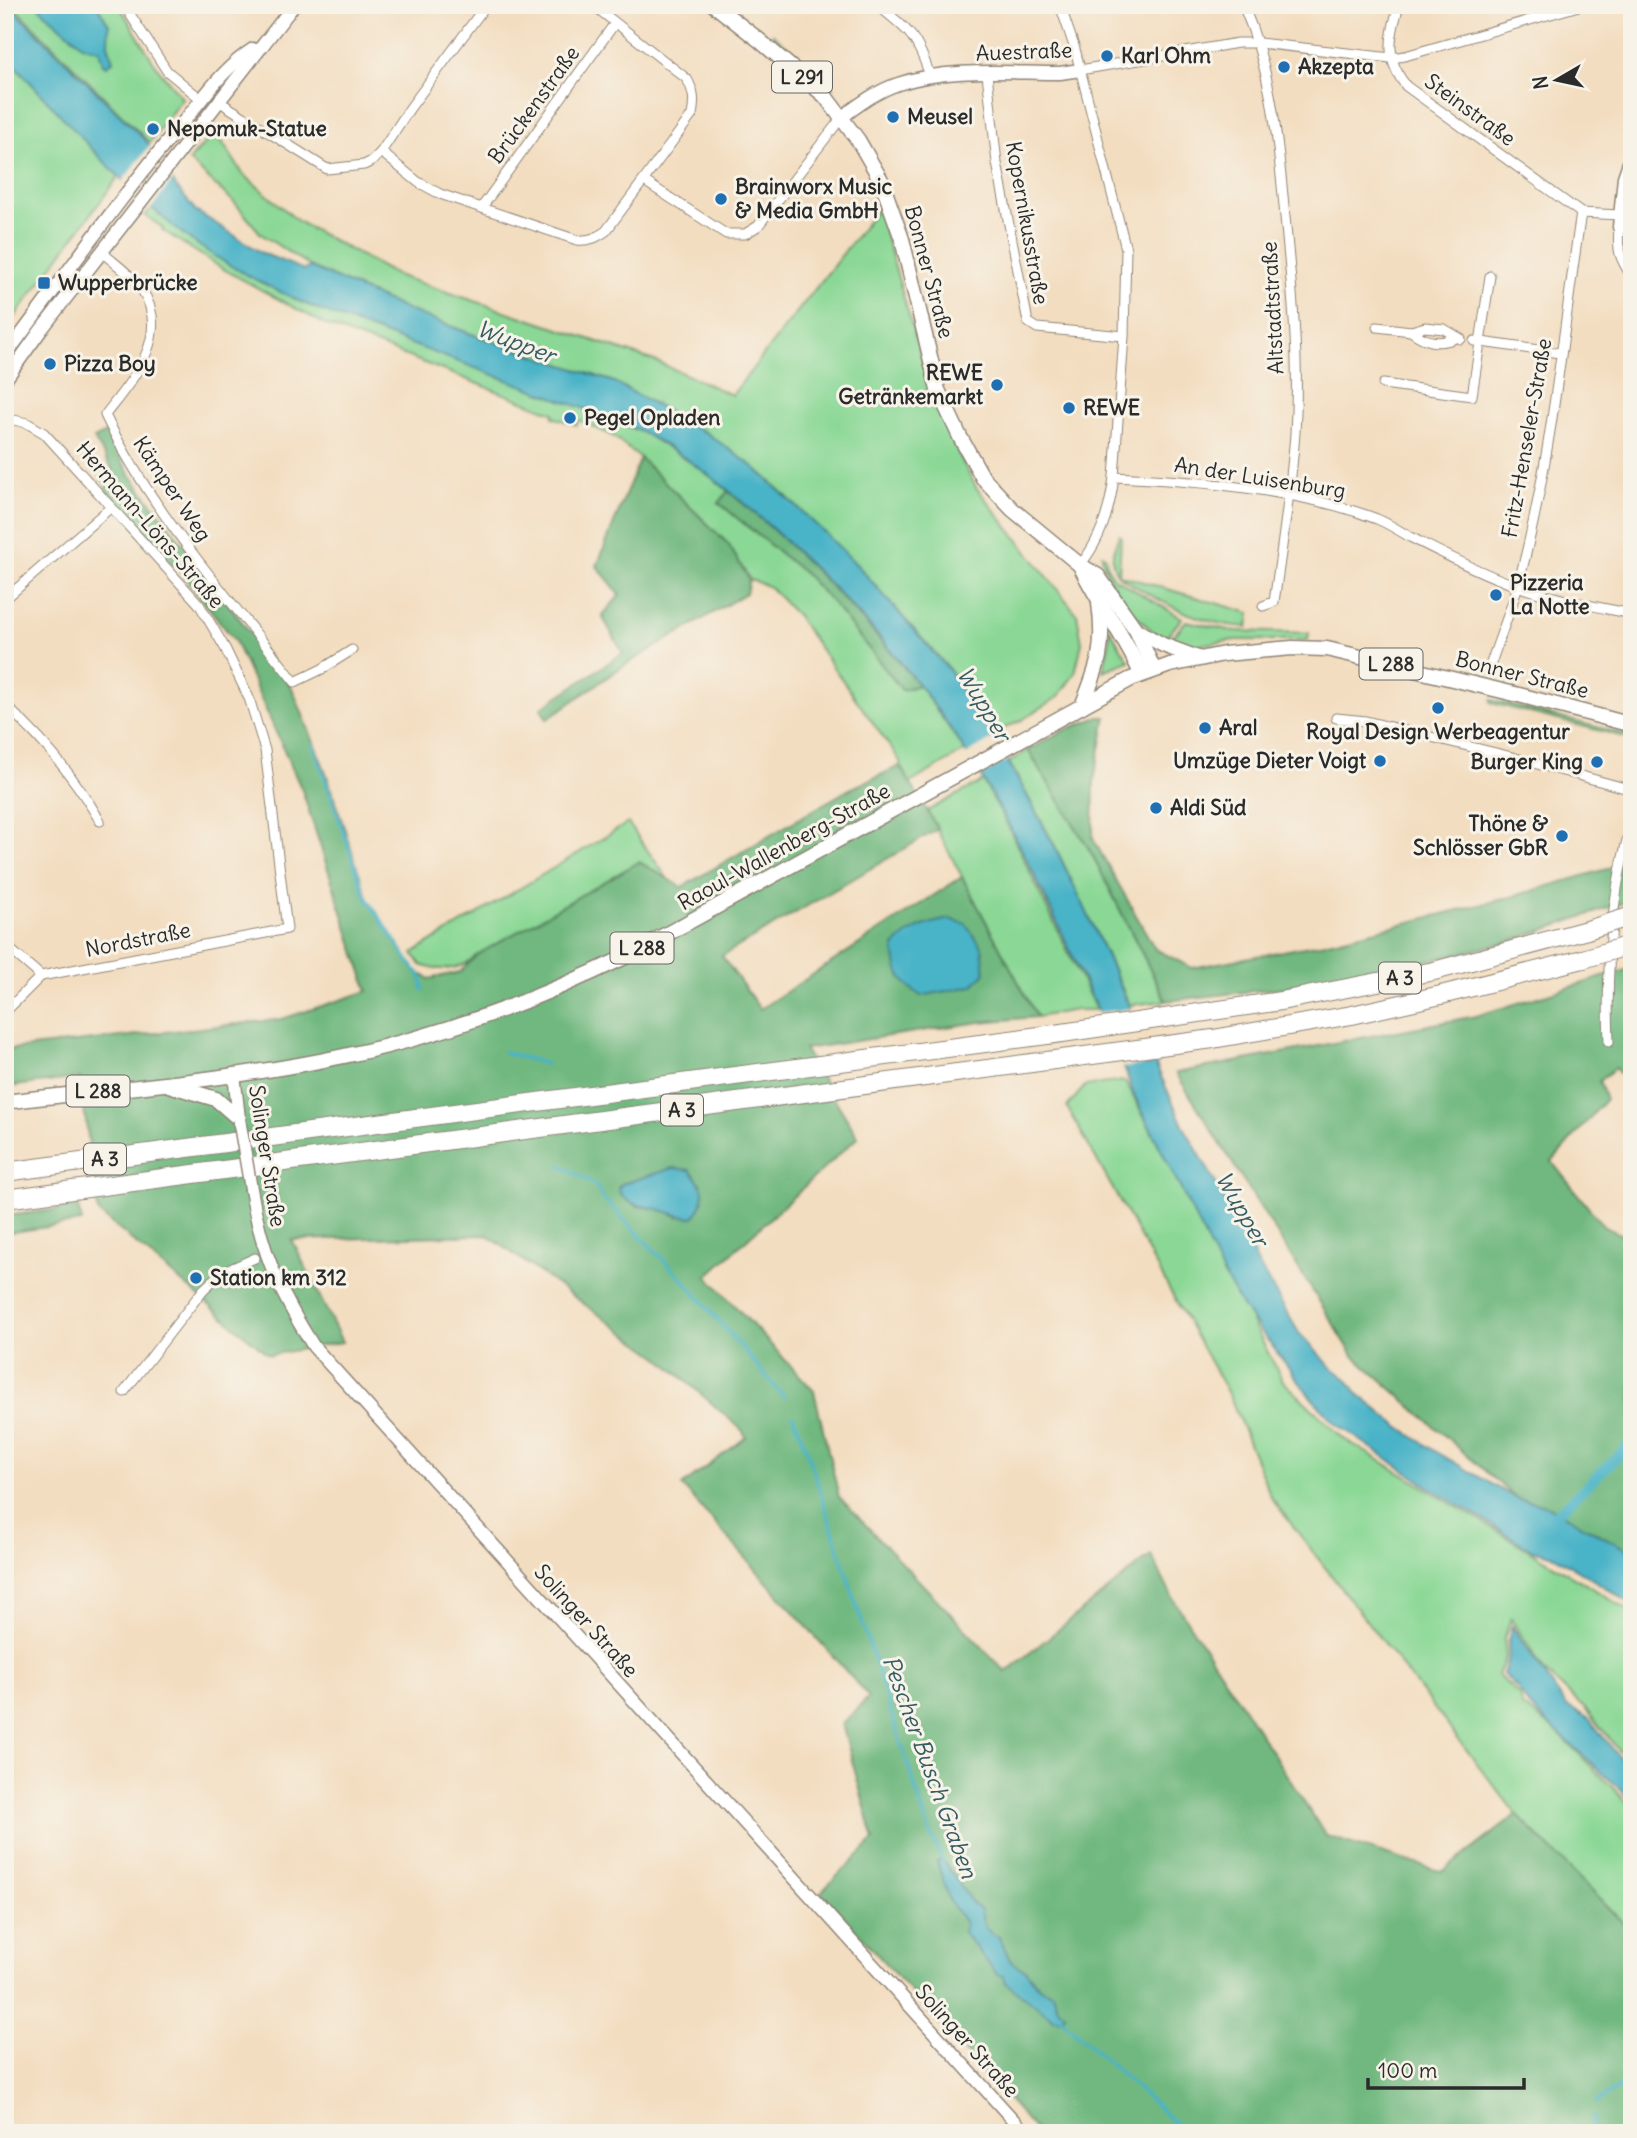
<svg xmlns="http://www.w3.org/2000/svg" width="1637" height="2138" viewBox="0 0 1637 2138" font-family="Delius,sans-serif">
<rect width="100%" height="100%" fill="#f7f3e8"/>
<filter id="ink" filterUnits="userSpaceOnUse"><feTurbulence type="fractalNoise" baseFrequency=".0143" numOctaves="2"/><feDisplacementMap in="SourceGraphic" scale="14" xChannelSelector="R" yChannelSelector="G"/><feConvolveMatrix kernelMatrix="1 2 1 2 8 2 1 2 1" color-interpolation-filters="sRGB"/></filter>
<filter id="wash" filterUnits="userSpaceOnUse"><feTurbulence type="fractalNoise" baseFrequency=".00686" numOctaves="4" result="noise"/><feDisplacementMap in="SourceGraphic" scale="28" xChannelSelector="R" yChannelSelector="G"/><feGaussianBlur stdDeviation="1.57" result="paint"/><feColorMatrix in="noise" values="0 0 0 0 0 0 0 0 0 0 0 0 0 0 0 0 0 1.4 0 .05"/><feComposite in="paint" operator="in"/></filter>
<g filter="url(#wash)">
<rect width="100%" height="100%" fill="#f3ddc0"/>
<!-- green -->
<g fill="#8bd896" stroke="#5b8260" stroke-width="2">
<path d="M12 5H119L156 66 182 98 150 143Z"/>
<path d="M773 34 833 87 829 91 771 40Z"/>
<path d="M5 55 119 176 5 330Z"/>
<path d="M215 131 243 174 299 222 396 275 655 361 732 395 878 209 930 388 947 432 976 487 1077 614 1082 643 1075 673 1058 697 1022 720 993 734 950 670 859 567 778 488 754 467 705 432 614 382 474 335 405 309 311 267 261 234 236 204 189 161Z"/>
<path d="M152 207 300 302 594 412 643 433 702 469 728 491 720 503 804 573 830 600 902 690 919 685 965 751 910 783 900 766V761L796 615 770 587 749 579 728 544 640 458 613 436 579 420 577 425 553 417 554 413 326 325 223 269 162 230 163 228 145 215Z"/>
<path d="M1119 535 1121 536 1119 575 1250 613 1248 627C1199 625 1161 602 1120 577 1108 562 1113 552 1119 535Z"/>
<path d="M1102 554 1106 557 1107 567 1114 578 1182 618 1164 640C1141 624 1103 583 1102 554Z"/>
<path d="M1186 621 1233 631 1309 633 1308 640H1235L1190 646 1169 641Z"/>
<path d="M1109 628 1129 661 1103 671 1109 643Z"/>
<path d="M1491 700 1632 736V739L1491 703Z"/>
<path d="M1028 750 1092 854 1166 1001 1130 1005 1055 846 1009 762Z"/>
<path d="M983 781 1005 820 1096 1010H1076L1037 1017 927 811Z"/>
<path d="M628 823 668 879 639 862 477 955C463 970 440 972 421 965L413 953Z"/>
<path d="M1125 1081 1283 1381 1344 1439 1632 1612V1766L1586 1710 1545 1672 1511 1619 1504 1638 1506 1656 1498 1675 1519 1695 1522 1706 1554 1729 1632 1807V1932L1517 1815 1272 1499 1231 1399 1067 1107 1085 1086Z"/>
</g>
<!-- forest -->
<g fill="#70b87f" stroke="#4e7255" stroke-width="2" fill-rule="evenodd">
<path d="M106 433 131 476 292 688 325 770 368 900 415 970 429 979 460 972 477 955 639 862 682 887 848 790 900 766 938 829 722 956 760 1009 962 877 1037 1017 980 1022 804 1049 858 1137 707 1276 814 1391 839 1497 1006 1672 1151 1555 1173 1599 1326 1836 1442 1872 1517 1815 1632 1932V2133H1038L821 1892 874 1840 842 1724 869 1697 682 1486 746 1437 742 1430 660 1358 487 1235 292 1240 342 1342 269 1355 98 1212 80 1078 5 1087V1050L282 1019 368 991 302 790 235 641 182 574 106 492V485L101 477 113 470 94 439ZM673 1168 679 1217 661 1209 637 1206 620 1195 622 1184Z"/>
<path d="M640 458 728 544 749 579 746 593 622 667 547 719 541 708 623 653 602 616 620 595 597 566Z"/>
<path d="M728 491C799 549 860 615 919 685L902 690 830 600 804 573 719 503Z"/>
<path d="M1099 717H1106L1094 781 1093 839 1155 949 1192 968 1320 944 1504 899 1628 863 1632 852V900L1508 942 1340 981 1166 1001 1092 854 1028 750 1067 729Z"/>
<path d="M1632 968V1087L1615 1068 1599 1081 1606 1099 1552 1162 1604 1227 1632 1239V1552L1543 1505 1517 1499 1353 1355 1176 1073 1476 1016Z"/>
<path d="M78 1207 82 1222 5 1233V1216Z"/>
</g>
<!-- water -->
<g fill="#49b3c7" stroke="#3a6f79" stroke-width="2">
<path d="M5 5H9L147 142 177 188 196 211 262 253 304 270 311 267 405 309 474 335 614 382 705 432 754 467 826 534 859 567 950 671 993 734 1054 845 1084 906 1183 1125 1242 1230 1257 1262 1299 1333 1331 1367 1347 1379 1358 1394 1399 1427 1435 1451 1517 1499 1543 1504 1632 1552V1604L1555 1556 1533 1550 1429 1487 1335 1423 1311 1397 1243 1308 1222 1272 1133 1093 1126 1072C1074 963 1027 845 961 744 914 673 857 608 795 550 749 506 700 463 643 433 607 415 567 403 529 388 460 362 391 336 322 311 270 289 218 263 174 227 112 176 60 113 5 55Z"/>
<path d="M36 5H97L109 25 108 44 113 61 107 66 103 64 99 50 82 45Z"/>
<path d="M949 919 966 924 982 947 985 973 972 986 921 996C899 981 896 972 894 946 911 928 925 924 949 919Z"/>
<path d="M673 1168 690 1170C705 1187 709 1197 694 1217 679 1217 675 1214 661 1210 644 1205 626 1208 618 1188L622 1184Z"/>
<path d="M1512 1626 1566 1706 1588 1718 1632 1773V1800L1530 1707 1517 1688 1503 1674 1509 1656 1508 1641Z"/>
<path d="M942 1859 972 1903 981 1910C983 1923 985 1933 999 1937L1011 1962 1025 1970 1040 1988 1053 1993 1058 2008 1065 2013 1062 2020 1054 2019 1006 1983 1004 1976 997 1974 963 1932 965 1923 949 1900 937 1862Z"/>
</g>
<!-- pier -->
<g fill="#f3ddc0">
<path d="M152 143 175 177 150 210 121 183Z"/>
<path d="M998 736 1011 758 977 777 964 756Z"/>
<path d="M1135 1008 1159 1063 1120 1068 1094 1013Z"/>
</g>
<g fill="none" stroke-linecap="round" stroke-linejoin="round">
<!-- stream -->
<g stroke="#49b3c7" stroke-width="3.5">
<path d="M313 744 366 897 414 969 421 975 423 990"/>
<path d="M504 1052 546 1064"/>
<path d="M560 1165 596 1185 602 1197 689 1286 784 1397"/>
<path d="M793 1416 806 1448 928 1827 943 1862"/>
<path d="M1060 2018 1186 2133"/>
<path d="M1596 2102 1632 2080"/>
<path d="M1593 2116 1594 2133"/>
</g>
<!-- canal -->
<path stroke="#49b3c7" stroke-width="10" d="M1549 1521 1632 1443"/>
</g>
</g>
<g filter="url(#ink)">
<g fill="none" stroke-linecap="round" stroke-linejoin="round">
<defs>
<g id="minor">
<path d="M124 5 167 71 202 100"/>
<path d="M877 5C909 30 917 36 930 76"/>
<path d="M1060 5 1075 49 1126 249 1124 336 1114 477C1110 510 1101 540 1080 565"/>
<path d="M1243 5C1272 72 1277 134 1284 206 1291 281 1300 358 1295 433 1291 490 1282 546 1274 602L1263 606"/>
<path d="M1399 5C1390 37 1384 58 1406 86L1581 213 1620 215"/>
<path d="M1080 70 1238 43H1259L1391 58 1405 56 1582 5"/>
<path d="M987 74 997 163 1028 322 1037 328 1124 336"/>
<path d="M220 102 327 169 364 165 372 161 381 152 418 182 440 194 577 240C589 241 596 238 606 231L692 115C695 100 694 92 687 79L593 5"/>
<path d="M381 152 410 108 486 5"/>
<path d="M644 181 726 234H745L758 226 842 117"/>
<path d="M482 207 615 23"/>
<path d="M1632 228 1619 227C1617 251 1619 257 1632 277"/>
<path d="M102 252C115 264 132 275 142 290 172 336 132 380 105 415 152 513 228 597 295 682L322 669 352 650"/>
<path d="M1377 327 1411 331 1425 327 1444 329 1461 339"/>
<path d="M1411 331C1426 342 1438 345 1456 338"/>
<path d="M1474 341 1560 353"/>
<path d="M1383 384 1472 396 1490 276"/>
<path d="M5 418 27 423 44 433 199 604 225 648 249 698 265 750 287 929 41 976 5 945"/>
<path d="M1114 477C1199 481 1298 489 1377 519 1389 524 1400 531 1410 537 1444 554 1482 574 1517 586 1554 599 1594 606 1632 614"/>
<path d="M5 599 110 508"/>
<path d="M1490 666C1499 639 1510 612 1518 585 1551 464 1562 337 1581 213"/>
<path d="M5 705C43 739 74 776 100 821"/>
<path d="M1336 718 1366 721 1512 757 1632 790"/>
<path d="M5 1012 41 976"/>
<path d="M1609 1042C1606 969 1611 893 1632 822"/>
<path d="M124 1392 203 1290 221 1273 255 1258"/>
</g>
<g id="tertiary">
<path d="M842 117C860 104 877 91 898 84 949 67 1007 73 1060 73L1080 70"/>
<path d="M1619 227 1624 177 1632 154"/>
</g>
<g id="secondary">
<path d="M5 356C63 279 118 200 180 126 203 99 223 68 253 49"/>
<path d="M5 380 41 330 294 5"/>
<path d="M234 1074 239 1119"/>
<path d="M251 1189C261 1252 280 1294 314 1347L1025 2133"/>
</g>
<g id="primary">
<path d="M714 5 759 40 825 96 858 140 881 180 902 239 938 390 960 437 983 478 1012 509 1080 565 1098 576 1136 630 1154 670"/>
<path d="M1080 565C1097 603 1125 635 1141 674"/>
<path d="M1136 630 1163 645 1198 658"/>
<path d="M1082 706C1099 665 1105 647 1099 603"/>
<path d="M169 1085 216 1099 239 1119"/>
<path d="M5 1102C118 1088 232 1080 344 1056 441 1036 536 1000 625 957L1131 679 1170 665 1224 654 1292 648 1327 649 1519 695 1632 725"/>
</g>
<g id="motorway">
<path d="M5 1172 1062 1033 1281 1001 1434 971 1587 930"/>
<path d="M5 1199 1213 1039 1352 1015 1441 995 1583 959"/>
</g>
</defs>
<!-- minor casing -->
<use href="#minor" stroke="#8f8476" stroke-width="11"/>
<!-- tertiary casing -->
<use href="#tertiary" stroke="#8f8476" stroke-width="15"/>
<!-- secondary casing -->
<use href="#secondary" stroke="#8f8476" stroke-width="15"/>
<!-- primary casing -->
<use href="#primary" stroke="#8f8476" stroke-width="17"/>
<!-- motorway casing -->
<use href="#motorway" stroke="#8f8476" stroke-width="20"/>
<!-- minor -->
<use href="#minor" stroke="#fff" stroke-width="9"/>
<!-- tertiary -->
<use href="#tertiary" stroke="#fff" stroke-width="12"/>
<!-- secondary -->
<use href="#secondary" stroke="#fff" stroke-width="12"/>
<!-- primary -->
<use href="#primary" stroke="#fff" stroke-width="14"/>
<!-- motorway -->
<use href="#motorway" stroke="#fff" stroke-width="18"/>
<defs>
<path id="secondary-bridge" d="M239 1119 251 1189"/>
<g id="motorway-bridge">
<path d="M1587 930 1632 916"/>
<path d="M1583 959 1630 945"/>
</g>
</defs>
<!-- secondary-bridge casing -->
<use href="#secondary-bridge" stroke="#8f8476" stroke-width="15" stroke-linecap="butt"/>
<!-- motorway-bridge casing -->
<use href="#motorway-bridge" stroke="#8f8476" stroke-width="20" stroke-linecap="butt"/>
<!-- secondary-bridge -->
<use href="#secondary-bridge" stroke="#fff" stroke-width="12"/>
<!-- motorway-bridge -->
<use href="#motorway-bridge" stroke="#fff" stroke-width="18"/>
</g>
</g>
<!-- markers -->
<g fill="#1f6fb2" stroke="#f7f3e8" stroke-width="2.5">
<circle cx="1107" cy="56" r="7"/>
<circle cx="1284" cy="67" r="7"/>
<circle cx="893" cy="117" r="7"/>
<circle cx="153" cy="129" r="7"/>
<circle cx="721" cy="199" r="7"/>
<rect x="37" y="276" width="14" height="14" rx="3.5"/>
<circle cx="50" cy="364" r="7"/>
<circle cx="997" cy="385" r="7"/>
<circle cx="1069" cy="408" r="7"/>
<circle cx="570" cy="418" r="7"/>
<circle cx="1496" cy="595" r="7"/>
<circle cx="1438" cy="708" r="7"/>
<circle cx="1205" cy="728" r="7"/>
<circle cx="1380" cy="761" r="7"/>
<circle cx="1597" cy="762" r="7"/>
<circle cx="1156" cy="808" r="7"/>
<circle cx="1562" cy="836" r="7"/>
<circle cx="196" cy="1278" r="7"/>
</g>
<g text-anchor="middle" stroke-width="6" stroke-linejoin="round" paint-order="stroke">
<!-- shield labels -->
<g fill="#f7f3e8" stroke="#686764" stroke-width="2">
<rect x="772" y="61.5" width="60" height="31" rx="5"/>
<rect x="1359.5" y="648.5" width="63" height="31" rx="5"/>
<rect x="610.5" y="932.5" width="63" height="31" rx="5"/>
<rect x="1379" y="962.5" width="42" height="31" rx="5"/>
<rect x="66.5" y="1075.5" width="63" height="31" rx="5"/>
<rect x="661" y="1094.5" width="42" height="31" rx="5"/>
<rect x="84" y="1143.5" width="42" height="31" rx="5"/>
</g>
<g font-size="19" font-weight="bold" fill="#2b2b2b">
<text x="802" y="84">L 291</text>
<text x="1391" y="671">L 288</text>
<text x="642" y="955">L 288</text>
<text x="1400" y="985">A 3</text>
<text x="98" y="1098">L 288</text>
<text x="682" y="1117">A 3</text>
<text x="105" y="1166">A 3</text>
</g>
<!-- street labels -->
<g font-size="21" fill="#2b2b2b" stroke="#f7f3e8">
<text transform="translate(1024 52) rotate(-2)" y="7">Auestraße</text>
<text transform="translate(534 105) rotate(-54)" y="7">Brückenstraße</text>
<text transform="translate(1470 110) rotate(36)" y="7">Steinstraße</text>
<text transform="translate(1027 223) rotate(80)" y="7">Kopernikusstraße</text>
<text transform="translate(929 272) rotate(75)" y="7">Bonner Straße</text>
<text transform="translate(1273 308) rotate(-93)" y="7">Altstadtstraße</text>
<text transform="translate(1527 438) rotate(-80)" y="7">Fritz-Henseler-Straße</text>
<text transform="translate(1260 478) rotate(9)" y="7">An der Luisenburg</text>
<text transform="translate(172 489) rotate(56)" y="7">Kämper Weg</text>
<text transform="translate(150 525) rotate(49)" y="7">Hermann-Löns-Straße</text>
<text transform="translate(1522 675) rotate(14)" y="7">Bonner Straße</text>
<text transform="translate(784 847) rotate(-29)" y="7">Raoul-Wallenberg-Straße</text>
<text transform="translate(138 940) rotate(-11)" y="7">Nordstraße</text>
<text transform="translate(267 1156) rotate(81)" y="7">Solinger Straße</text>
<text transform="translate(586 1621) rotate(48)" y="7">Solinger Straße</text>
<text transform="translate(967 2041) rotate(48)" y="7">Solinger Straße</text>
</g>
<!-- poi labels -->
<g font-size="21" font-weight="bold" fill="#2b2b2b" stroke="#f7f3e8" text-anchor="start">
<text x="1121" y="63">Karl Ohm</text>
<text x="1298" y="74">Akzepta</text>
<text x="907" y="124">Meusel</text>
<text x="167" y="136">Nepomuk-Statue</text>
<text x="735" y="194">Brainworx Music<tspan x="735" dy="24">&amp; Media GmbH</tspan></text>
<text x="58" y="290">Wupperbrücke</text>
<text x="64" y="371">Pizza Boy</text>
<text x="983" y="380" text-anchor="end">REWE<tspan x="983" dy="24">Getränkemarkt</tspan></text>
<text x="1083" y="415">REWE</text>
<text x="584" y="425">Pegel Opladen</text>
<text x="1510" y="590">Pizzeria<tspan x="1510" dy="24">La Notte</tspan></text>
<text x="1219" y="735">Aral</text>
<text x="1438" y="739" text-anchor="middle">Royal Design Werbeagentur</text>
<text x="1366" y="768" text-anchor="end">Umzüge Dieter Voigt</text>
<text x="1583" y="769" text-anchor="end">Burger King</text>
<text x="1170" y="815">Aldi Süd</text>
<text x="1548" y="831" text-anchor="end">Thöne &amp;<tspan x="1548" dy="24">Schlösser GbR</tspan></text>
<text x="210" y="1285">Station km 312</text>
</g>
<!-- water labels -->
<g font-size="23" font-style="italic" fill="#365b62" stroke="#f7f3e8">
<text transform="translate(516 342) rotate(21)" y="8">Wupper</text>
<text transform="translate(984 704) rotate(59)" y="8">Wupper</text>
<text transform="translate(1242 1209) rotate(60)" y="8">Wupper</text>
<text transform="translate(930 1767) rotate(70)" y="8">Pescher Busch Graben</text>
</g>
</g>
<!-- margin -->
<rect width="1637" height="2138" fill="none" stroke="#f7f3e8" stroke-width="28"/>
<!-- north arrow -->
<g transform="translate(1557 80) rotate(261)" stroke="#f7f3e8" stroke-width="5" paint-order="stroke">
<path d="M0-5L12 26L0 18L-12 26Z" fill="#2b2b2b"/>
<text y="-10" font-size="19" font-weight="bold" text-anchor="middle" fill="#2b2b2b">N</text>
</g>
<!-- scale -->
<path d="M1368 2078v10h156v-10" fill="none" stroke="#2b2b2b" stroke-width="3.5"/>
<text x="1378" y="2078" font-size="21" fill="#2b2b2b" stroke="#f7f3e8" stroke-width="5" paint-order="stroke">100 m</text>
</svg>
